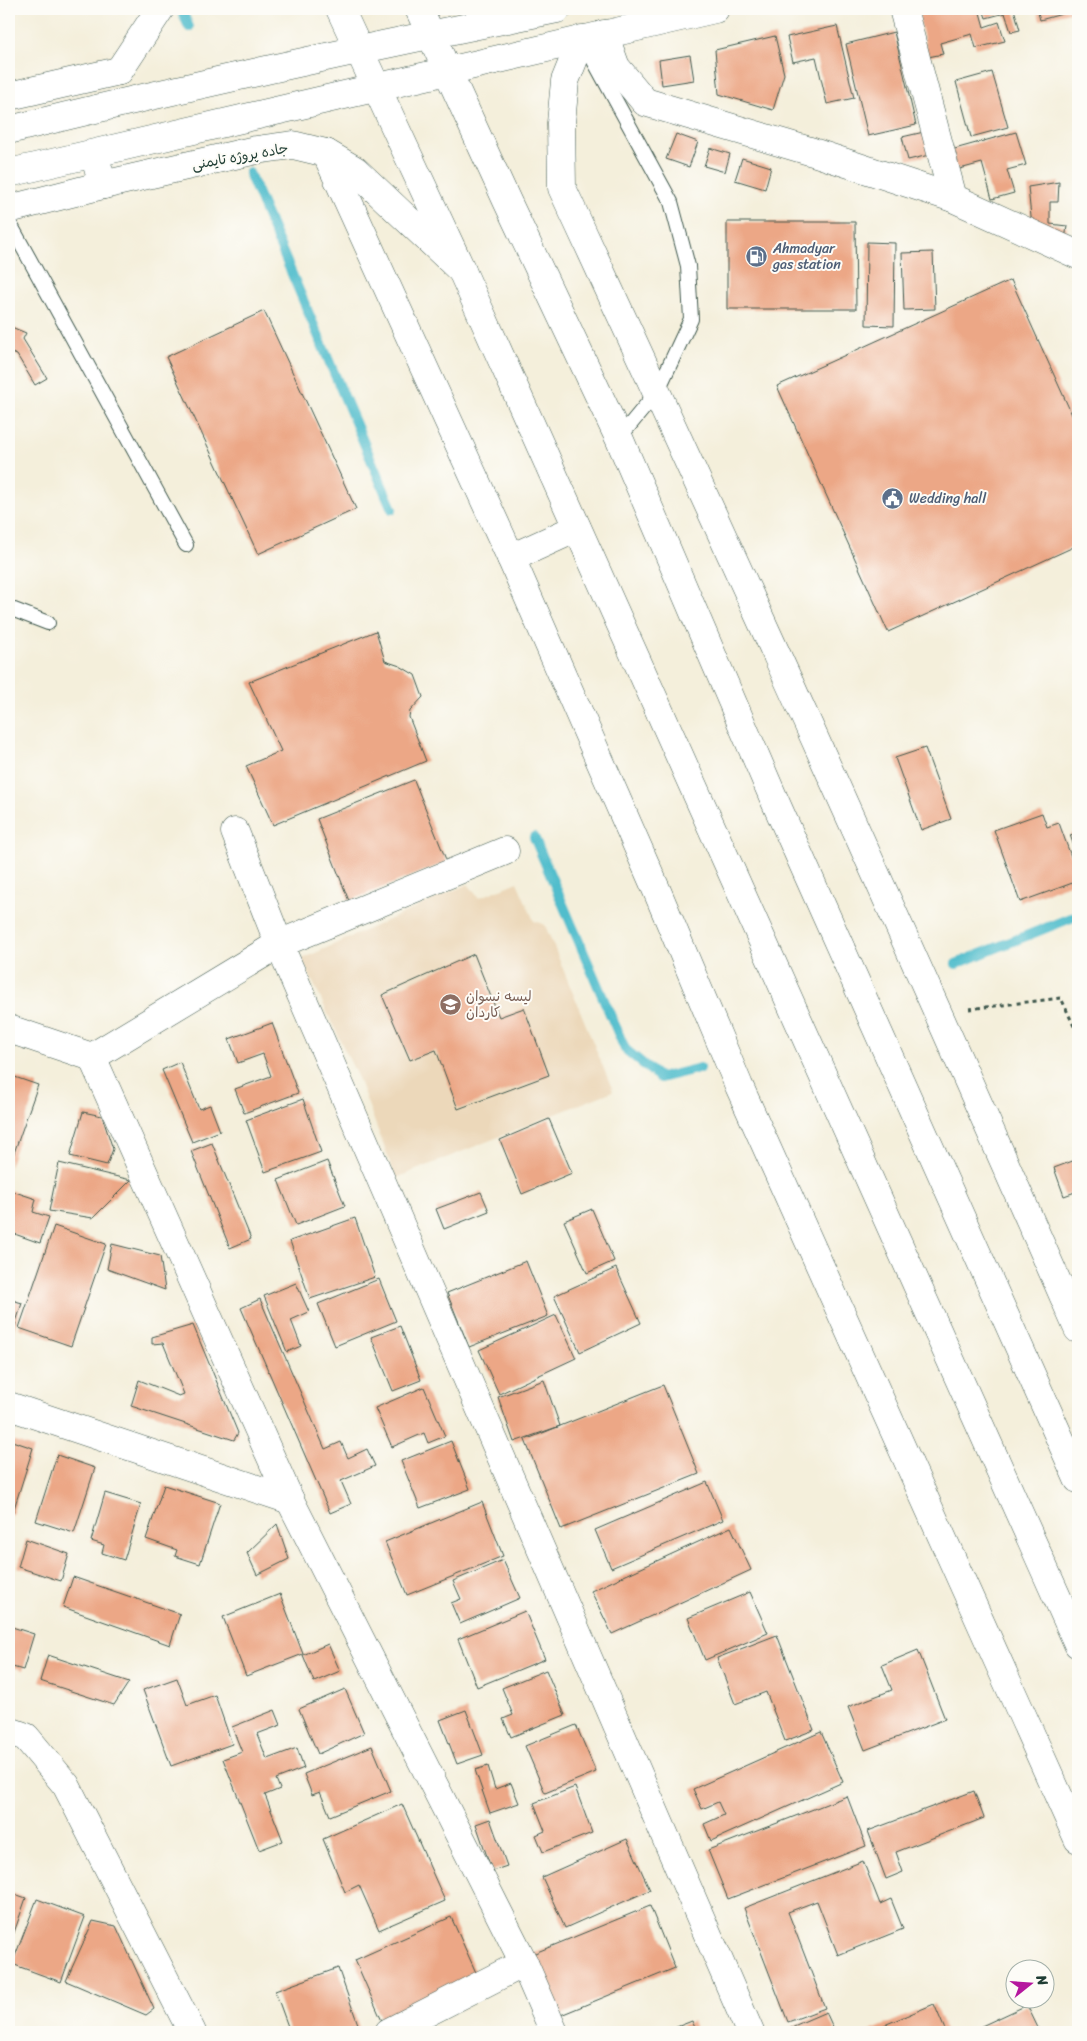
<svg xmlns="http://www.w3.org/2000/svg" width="1087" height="2041" viewBox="0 0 1087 2041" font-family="Sriracha,'Playpen Sans Arabic',sans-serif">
<rect width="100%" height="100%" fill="#fdfcf7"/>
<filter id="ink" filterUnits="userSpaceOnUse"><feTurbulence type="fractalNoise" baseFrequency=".02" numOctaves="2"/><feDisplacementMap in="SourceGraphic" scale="10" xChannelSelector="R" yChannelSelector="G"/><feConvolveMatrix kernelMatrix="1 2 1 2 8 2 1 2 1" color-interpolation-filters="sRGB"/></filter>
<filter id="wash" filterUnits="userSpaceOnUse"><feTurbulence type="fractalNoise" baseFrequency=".0096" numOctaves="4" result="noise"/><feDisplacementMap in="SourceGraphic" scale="20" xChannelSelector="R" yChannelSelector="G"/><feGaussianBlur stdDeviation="1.12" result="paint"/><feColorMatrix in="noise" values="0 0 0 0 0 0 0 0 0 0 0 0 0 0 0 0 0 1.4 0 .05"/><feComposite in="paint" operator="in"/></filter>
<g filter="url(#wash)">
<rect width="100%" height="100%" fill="#f4efdb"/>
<!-- built -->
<path fill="#ecd8ba" d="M517 882 534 921 545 925 613 1091 396 1178 358 1078 302 959 468 884 479 898Z"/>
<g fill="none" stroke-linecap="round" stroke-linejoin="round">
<!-- stream -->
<g stroke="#51bdcc" stroke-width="10">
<path d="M181 9 189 27"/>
<path d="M249 173 392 509"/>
<path d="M534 837 625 1049 660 1078 700 1068"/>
<path d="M956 964 1078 915"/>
</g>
</g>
<g id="blocks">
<!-- building -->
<g fill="#eca786">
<path d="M917 9H979L984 27 999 22 1005 41 976 48 972 34 940 43 943 54 928 57Z"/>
<path d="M983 9H1014L1020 30 1011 32 1005 13 986 18Z"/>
<path d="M1037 9H1073V11L1040 20Z"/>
<path d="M837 26 854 98 827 104 816 57 793 62 787 37Z"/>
<path d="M894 32 916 125 868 136 846 44Z"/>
<path d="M775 36 784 74 773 110 719 94 715 50Z"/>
<path d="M690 55 694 80 662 85 659 60Z"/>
<path d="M992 72 1008 127 971 137 956 82Z"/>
<path d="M924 132 929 155 908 160 902 137Z"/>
<path d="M1016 132 1026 165 1007 170 1014 193 992 199 982 163 956 170 951 150Z"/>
<path d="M676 134 698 142 689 167 666 159Z"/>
<path d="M710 148 730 154 725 172 704 166Z"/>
<path d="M742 158 771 167 765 189 735 180Z"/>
<path d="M1059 182 1058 202H1050V224L1067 226 1065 240 1032 227 1028 187Z"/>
<path d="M727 222H855L856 309H727Z"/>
<path d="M867 242 895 243 894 326 866 325Z"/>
<path d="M933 252 935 309 904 310 902 253Z"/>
<path d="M1011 280 1078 428V545L888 632 777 386Z"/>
<path d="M264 311 356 509 258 554 166 357Z"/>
<path d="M9 326 26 333 23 339 47 378 35 385 17 355 9 352Z"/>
<path d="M376 631 385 661 400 666 415 675 423 697 410 711 409 717 426 761 273 825 246 766 281 751 249 682Z"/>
<path d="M925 748 951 819 921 830 895 758Z"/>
<path d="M414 780 447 862 349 901 317 819Z"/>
<path d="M1042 813 1047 827 1059 823 1078 876V881L1020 902 994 830Z"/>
<path d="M1078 833V857L1070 835Z"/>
<path d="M474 954 499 1017 524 1008 549 1075 458 1109 436 1050 410 1060 382 995Z"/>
<path d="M272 1023 298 1093 244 1113 235 1089 271 1076 263 1054 238 1063 229 1039Z"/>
<path d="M180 1062 199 1109 210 1105 220 1131 192 1142 162 1070Z"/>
<path d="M9 1075 38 1085 9 1167Z"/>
<path d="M303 1099 321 1152 265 1172 246 1120Z"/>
<path d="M83 1112 102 1116 113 1149 107 1165 70 1156Z"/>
<path d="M549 1119 572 1173 522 1194 500 1140Z"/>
<path d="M212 1143 251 1239 230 1248 191 1151Z"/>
<path d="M1078 1159V1191L1064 1196 1054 1168Z"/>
<path d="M327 1161 345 1206 296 1225 278 1180Z"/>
<path d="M59 1163 131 1180 93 1218 49 1211Z"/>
<path d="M9 1190 36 1199 33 1212 49 1217 40 1243 9 1232Z"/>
<path d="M481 1192 489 1211 444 1229 436 1209Z"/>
<path d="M592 1209 614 1261 587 1273 564 1221Z"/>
<path d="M355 1218 375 1277 310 1299 290 1241Z"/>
<path d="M54 1226 106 1244 71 1346 19 1328Z"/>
<path d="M112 1244 160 1256 165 1290 107 1269Z"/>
<path d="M526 1261 548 1316 469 1347 447 1293Z"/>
<path d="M616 1268 641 1323 580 1352 554 1296Z"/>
<path d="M379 1279 396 1321 335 1346 318 1304Z"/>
<path d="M296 1283 309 1312 291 1320 301 1346 287 1352 264 1296Z"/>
<path d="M9 1299 22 1303 9 1345Z"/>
<path d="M260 1299 325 1449 341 1442 348 1458 367 1449 375 1466 341 1481 351 1504 330 1513 241 1308Z"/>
<path d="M556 1315 576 1358 499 1394 479 1350Z"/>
<path d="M193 1325 238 1433 234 1440 131 1406 139 1380 179 1396 184 1394 163 1343 152 1344V1337Z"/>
<path d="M400 1326 421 1380 393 1391 371 1337Z"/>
<path d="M544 1380 560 1426 514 1442 498 1397Z"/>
<path d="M663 1385 699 1474 561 1529 525 1440Z"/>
<path d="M424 1387 445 1436 428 1443 424 1433 392 1447 375 1408Z"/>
<path d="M9 1440 33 1448 12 1515 9 1514Z"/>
<path d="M451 1441 470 1489 420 1508 401 1461Z"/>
<path d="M57 1455 95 1468 74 1533 36 1521Z"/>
<path d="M707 1482 723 1520 611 1568 595 1530Z"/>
<path d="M164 1485 220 1503 200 1564 175 1556 177 1550 146 1539Z"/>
<path d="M105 1493 141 1504 124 1560 102 1553 104 1545 91 1541Z"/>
<path d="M482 1502 503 1556 407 1595 385 1542Z"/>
<path d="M277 1524 289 1559 257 1575 247 1553Z"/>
<path d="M731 1527 751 1570 612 1634 591 1591Z"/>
<path d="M26 1539 69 1554 61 1581 18 1567Z"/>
<path d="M503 1560 520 1598 460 1624 451 1603 461 1599 453 1581Z"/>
<path d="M73 1577 180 1614 170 1645 63 1607Z"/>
<path d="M750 1592 768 1633 705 1660 688 1618Z"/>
<path d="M280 1594 303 1654 246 1676 223 1617Z"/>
<path d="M525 1611 545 1659 477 1687 458 1639Z"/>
<path d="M9 1626 34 1634 23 1670 9 1666Z"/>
<path d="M777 1635 814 1730 785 1741 766 1692 735 1704 717 1658Z"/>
<path d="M328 1644 340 1671 314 1682 303 1655Z"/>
<path d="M918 1650 945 1719 865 1750 848 1707 892 1690 882 1665Z"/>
<path d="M48 1655 129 1682 114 1705 40 1681Z"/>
<path d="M546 1670 565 1715 511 1737 503 1719 513 1715 502 1688Z"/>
<path d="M177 1678 187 1705 215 1695 232 1744 171 1766 143 1690Z"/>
<path d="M345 1689 364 1733 318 1754 299 1709Z"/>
<path d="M275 1710 281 1725 257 1734 267 1759 297 1748 304 1768 276 1779 280 1789 265 1795 283 1841 259 1850 223 1759 242 1752 232 1727Z"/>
<path d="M466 1710 483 1755 457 1764 440 1720Z"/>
<path d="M576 1725 596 1772 545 1793 525 1746Z"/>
<path d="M821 1732 843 1782 711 1841 704 1824 724 1815 718 1802 702 1809 693 1789Z"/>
<path d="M372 1746 391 1791 330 1816 320 1792 312 1795 304 1774Z"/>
<path d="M488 1766 495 1789 511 1783 519 1803 490 1813 475 1770Z"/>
<path d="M575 1787 592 1833 543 1852 536 1835 545 1831 534 1803Z"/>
<path d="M974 1791 984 1818 896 1852 903 1872 886 1879 868 1831Z"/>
<path d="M847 1796 866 1846 728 1899 708 1850Z"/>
<path d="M402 1804 445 1901 379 1930 359 1885 345 1892 323 1839Z"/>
<path d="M490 1819 507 1866 492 1871 476 1824Z"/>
<path d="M627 1839 650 1890 565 1928 542 1877Z"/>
<path d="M863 1861 880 1904 891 1899 903 1929 838 1955 817 1901 788 1912 825 2008 788 2022 744 1908Z"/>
<path d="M9 1892 26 1898 9 1947Z"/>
<path d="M37 1899 85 1917 61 1982 12 1964Z"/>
<path d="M650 1906 675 1968 556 2017 530 1955Z"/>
<path d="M451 1917 478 1977 382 2021 355 1960Z"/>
<path d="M93 1921 116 1926 154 2009 146 2015 66 1981Z"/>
<path d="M338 1968 359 2027 344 2032H290L275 1991Z"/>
<path d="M934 2004 946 2032H868Z"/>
<path d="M1027 2005 1040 2032H974L973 2030Z"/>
<path d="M826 2012 835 2032H791L789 2028Z"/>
<path d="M692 2021 697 2032H664Z"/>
</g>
</g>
</g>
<g filter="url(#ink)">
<use href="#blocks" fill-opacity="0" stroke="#3f584d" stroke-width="1"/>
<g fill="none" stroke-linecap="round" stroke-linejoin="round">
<defs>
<g id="service">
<path d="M582 39 671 202 688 266 691 319 657 392 619 438"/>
<path d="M9 222 186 545"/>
<path d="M9 608 48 623"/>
</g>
<g id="minor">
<path d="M903 9 953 198"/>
<path d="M604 34 616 67 645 102 813 152 953 198 1078 255"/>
<path d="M582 39 565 81 561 123 562 188C738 566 910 947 1078 1329"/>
<path d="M235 832 279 944 505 851"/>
<path d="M9 1029 92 1057 290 1500 524 1963 554 2032"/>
<path d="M92 1057 279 944 750 2032"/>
<path d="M9 1406 290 1500"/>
<path d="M9 1731 26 1737 66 1785 192 2032"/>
<path d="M389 2032 524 1963"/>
</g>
<g id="tertiary">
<path d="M9 96 119 71"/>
<path d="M326 153 511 558 657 891 739 1086 1078 1839"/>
<path d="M9 209 103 185 256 150 293 145 326 153 355 170 462 271"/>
</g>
<g id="secondary">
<path d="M9 130C190 85 373 46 557 9"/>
<path d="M94 154 103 185"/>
<path d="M9 173 715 9"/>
</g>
<g id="primary">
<path d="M340 9 462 271 1078 1644"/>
<path d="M419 9 507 201 619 438 774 799 1078 1479"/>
<path d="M119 71 160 9"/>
<path d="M511 558 577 528"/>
</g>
</defs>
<!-- service casing -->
<use href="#service" stroke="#3f584d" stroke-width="16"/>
<!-- minor casing -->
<use href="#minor" stroke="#3f584d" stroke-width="29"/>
<!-- tertiary casing -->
<use href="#tertiary" stroke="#3f584d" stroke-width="29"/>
<!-- secondary casing -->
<use href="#secondary" stroke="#3f584d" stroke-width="29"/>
<!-- primary casing -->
<use href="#primary" stroke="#3f584d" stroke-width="29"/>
<!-- path -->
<path stroke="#3f584d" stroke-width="3" stroke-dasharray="4 4" stroke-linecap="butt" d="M969 1009 1061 998 1078 1035"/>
<!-- service -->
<use href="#service" stroke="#fff" stroke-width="14"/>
<!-- minor -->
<use href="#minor" stroke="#fff" stroke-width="28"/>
<!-- tertiary -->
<use href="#tertiary" stroke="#fff" stroke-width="28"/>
<!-- secondary -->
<use href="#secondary" stroke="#fff" stroke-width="28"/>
<!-- primary -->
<use href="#primary" stroke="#fff" stroke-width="28"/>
</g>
</g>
<!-- icons -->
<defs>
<symbol id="fuel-disc" viewBox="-11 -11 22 22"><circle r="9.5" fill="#5c6f8a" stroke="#fdfcf7"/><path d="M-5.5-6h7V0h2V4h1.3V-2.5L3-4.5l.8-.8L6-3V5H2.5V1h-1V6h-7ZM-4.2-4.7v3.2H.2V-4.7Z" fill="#fff"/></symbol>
<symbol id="civic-disc" viewBox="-11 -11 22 22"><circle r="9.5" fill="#5c6f8a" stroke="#fdfcf7"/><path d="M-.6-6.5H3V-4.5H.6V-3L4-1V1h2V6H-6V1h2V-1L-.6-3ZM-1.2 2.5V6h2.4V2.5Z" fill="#fff"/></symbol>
<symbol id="school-disc" viewBox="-11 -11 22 22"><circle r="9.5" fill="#8d6e63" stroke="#fdfcf7"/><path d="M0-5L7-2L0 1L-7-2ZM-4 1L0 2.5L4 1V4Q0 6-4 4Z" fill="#fff"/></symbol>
</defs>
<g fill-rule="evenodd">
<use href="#fuel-disc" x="744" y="244" width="25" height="25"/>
<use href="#civic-disc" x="880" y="486" width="25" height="25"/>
<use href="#school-disc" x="438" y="992" width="25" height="25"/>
</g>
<g text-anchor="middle" stroke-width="4" stroke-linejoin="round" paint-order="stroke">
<!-- street labels -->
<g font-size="14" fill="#1f3d34" stroke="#fdfcf7">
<text transform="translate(240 156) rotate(-10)" y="5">جاده پروژه تایمنی</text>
</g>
<!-- service labels -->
<g font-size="14" fill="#4e5e75" stroke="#fdfcf7" text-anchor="start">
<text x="773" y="253">Ahmadyar<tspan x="773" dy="16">gas station</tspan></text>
<text x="909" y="503">Wedding hall</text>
</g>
<!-- education labels -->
<g font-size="14" fill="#785e54" stroke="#fdfcf7" text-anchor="start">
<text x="466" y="1001">لیسه نسوان<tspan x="466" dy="16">کاردان</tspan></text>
</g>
</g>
<!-- margin -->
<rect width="1087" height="2041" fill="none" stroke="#fdfcf7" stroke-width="30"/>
<!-- north arrow -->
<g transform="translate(1030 1984) rotate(73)"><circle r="24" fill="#fdfcf7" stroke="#a4b0a9"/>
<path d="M0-4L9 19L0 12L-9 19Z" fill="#b5179e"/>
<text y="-8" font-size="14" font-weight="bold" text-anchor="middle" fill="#1f3d34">N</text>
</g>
</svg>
